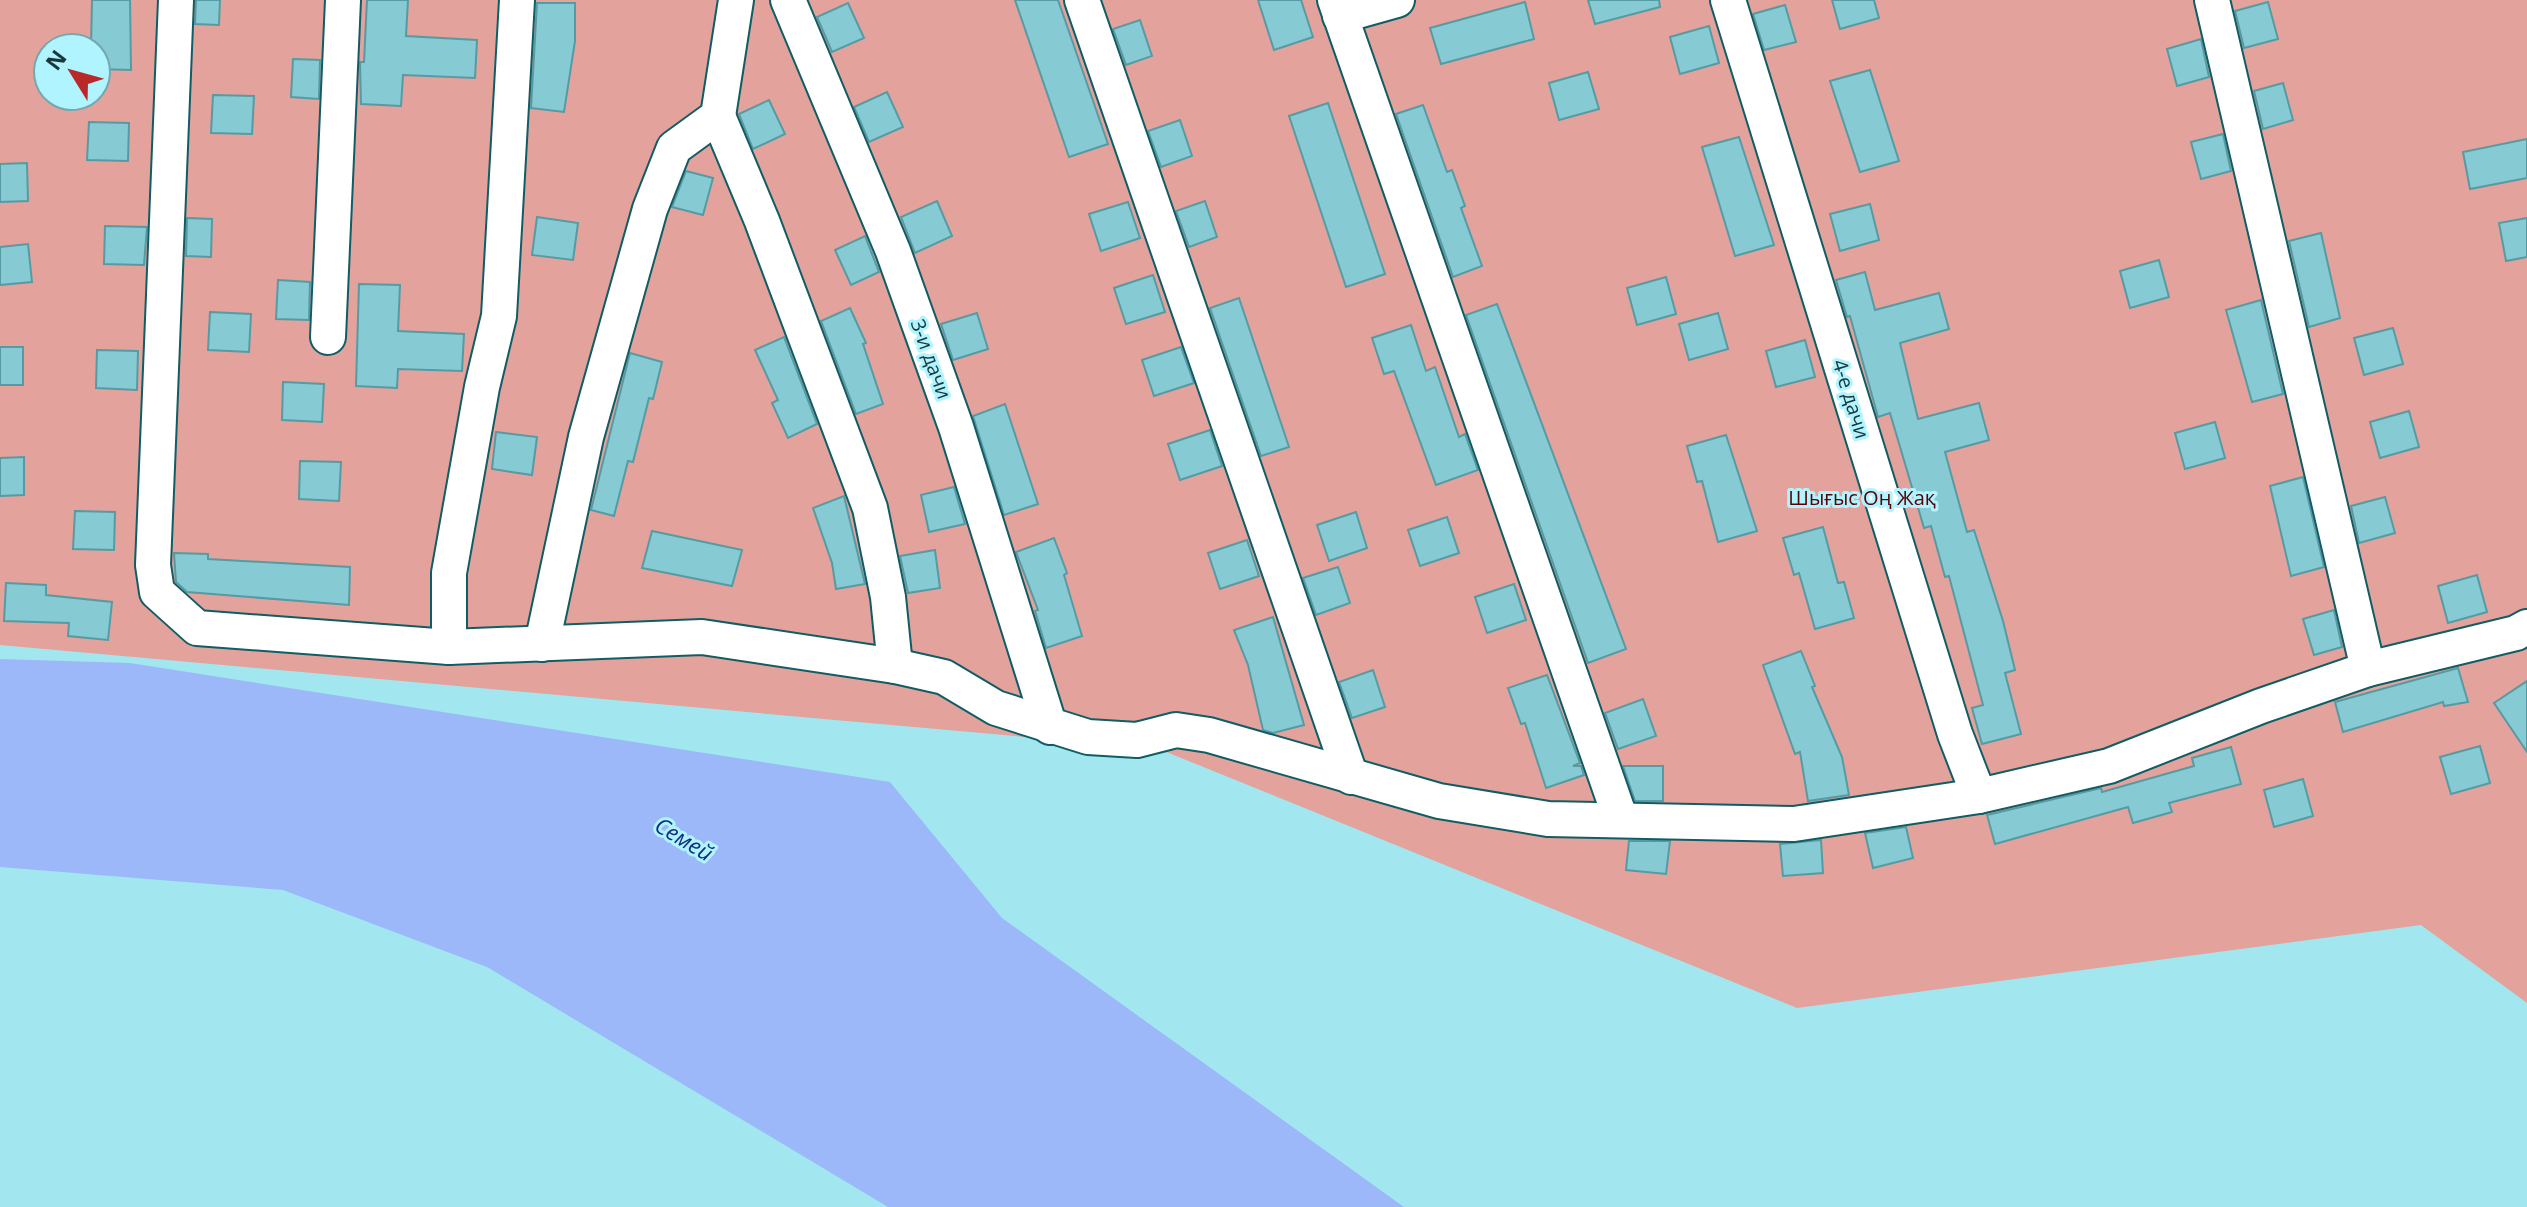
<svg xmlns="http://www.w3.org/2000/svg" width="2527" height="1207" viewBox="0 0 2527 1207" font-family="'Open Sans',sans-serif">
<rect width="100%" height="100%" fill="#a2e7f0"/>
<!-- green -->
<path fill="#e3a29b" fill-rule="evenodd" d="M0 0H2527V1003L2421 925 1797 1008 1159 749 0 645ZM48 48H96V96H48Z"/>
<!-- water -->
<path fill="#9cb8f8" d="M0 659 130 663 890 782 1002 918 1404 1207H888L487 967 283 890 0 867Z"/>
<!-- building -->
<g fill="#86cbd4" stroke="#569ba3" stroke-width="2">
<path d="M92 0H130L131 70 96 69V48H91Z"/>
<path d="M196 0H220L219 25 195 24Z"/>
<path d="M367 0H408L406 36 477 40 475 78 403 75 401 106 361 104 360 62H364Z"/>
<path d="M1015 0H1058L1108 144 1069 157Z"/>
<path d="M1258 0H1301L1313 37 1274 50Z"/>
<path d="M1588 0H1659L1660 7 1595 24Z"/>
<path d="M1832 0H1874L1879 18 1840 29Z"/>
<path d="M1525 2 1534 39 1441 64 1430 28Z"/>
<path d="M2268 2 2278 39 2244 48 2235 11Z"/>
<path d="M537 3H575V41L564 112 531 108Z"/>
<path d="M848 3 864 38 832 52 817 17Z"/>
<path d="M1785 5 1796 42 1764 50 1753 14Z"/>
<path d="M1140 20 1152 56 1126 65 1113 29Z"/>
<path d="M1709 26 1719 63 1680 74 1670 37Z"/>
<path d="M2201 39 2209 77 2177 86 2167 49Z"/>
<path d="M293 59 320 60 319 99 291 97Z"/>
<path d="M1870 70 1899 161 1860 172 1830 81Z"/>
<path d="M1588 72 1599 109 1559 120 1549 83Z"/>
<path d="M2283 83 2293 120 2263 129 2254 91Z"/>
<path d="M887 92 903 127 869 142 854 107Z"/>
<path d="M213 95 254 96 252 134 211 133Z"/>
<path d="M769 100 785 134 753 149 739 114Z"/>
<path d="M1328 103 1385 274 1346 287 1289 116Z"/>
<path d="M1423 105 1447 172 1452 170 1465 206 1461 208 1482 266 1453 277 1396 114Z"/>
<path d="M1180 120 1192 156 1161 167 1148 131Z"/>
<path d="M89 122 129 123 128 161 87 160Z"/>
<path d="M2223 134 2231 171 2201 179 2191 142Z"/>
<path d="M1739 137 1774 245 1735 256 1702 147Z"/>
<path d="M2527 139V178L2470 189 2463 152Z"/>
<path d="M27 163 28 201 0 202V164Z"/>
<path d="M686 171 713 178 703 215 672 207Z"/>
<path d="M937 201 952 236 915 253 901 217Z"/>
<path d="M1205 201 1217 237 1189 247 1176 211Z"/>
<path d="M1128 202 1140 238 1101 251 1089 214Z"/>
<path d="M1870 204 1879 240 1840 251 1830 214Z"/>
<path d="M537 217 578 223 573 260 532 255Z"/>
<path d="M187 218 212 219 211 257 186 256Z"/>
<path d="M2527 218V257L2506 261 2499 223Z"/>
<path d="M105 226 147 227 144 265 104 264Z"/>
<path d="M2321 233 2340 318 2309 327 2289 241Z"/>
<path d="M865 236 879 272 851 285 835 250Z"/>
<path d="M28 244 32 282 0 285V247Z"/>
<path d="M2159 260 2169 297 2130 308 2120 271Z"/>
<path d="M1865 272 1875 310 1939 293 1949 329 1900 343 1918 419 1979 403 1989 440 1945 452 1967 532 1974 530 2003 621 2015 670 2005 673 2021 734 1982 744 1972 708 1983 705 1949 576 1945 577 1931 526 1924 528 1890 413 1878 417 1850 316 1847 317 1836 280Z"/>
<path d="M1153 275 1165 312 1126 324 1114 288Z"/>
<path d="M1666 277 1676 314 1637 325 1627 288Z"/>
<path d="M278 280 310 282 309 320 276 319Z"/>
<path d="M359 284 400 285 398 331 464 334 462 371 398 369 397 388 356 386Z"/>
<path d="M1239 298 1289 447 1261 456 1210 308Z"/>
<path d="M2261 300 2283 394 2252 402 2226 310Z"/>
<path d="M1497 304 1626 649 1588 663 1466 315Z"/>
<path d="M850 308 866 343 863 344 883 404 856 414 821 321Z"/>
<path d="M210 312 251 314 249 352 208 350Z"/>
<path d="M977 313 988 349 953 360 941 324Z"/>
<path d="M1718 313 1728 349 1689 360 1679 324Z"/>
<path d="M1411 325 1426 371 1435 367 1459 437 1465 434 1478 470 1436 485 1394 371 1384 374 1372 338Z"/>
<path d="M2393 328 2403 364 2364 375 2354 338Z"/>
<path d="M784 337 817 424 788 438 772 403 778 400 755 350Z"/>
<path d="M1805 340 1815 377 1776 387 1766 351Z"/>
<rect x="0" y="347" width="23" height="38"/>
<path d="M1181 347 1194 383 1154 396 1142 360Z"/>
<path d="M97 350 138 351 137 390 96 388Z"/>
<path d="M630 353 662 362 653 399 649 398 633 462 628 461 614 516 591 510Z"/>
<path d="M283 382 324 384 322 422 282 420Z"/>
<path d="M1005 404 1038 504 1004 515 973 416Z"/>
<path d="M2409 411 2419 447 2380 458 2370 422Z"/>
<path d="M2215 422 2225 458 2185 469 2175 433Z"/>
<path d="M1210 430 1222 466 1180 480 1168 444Z"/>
<path d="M496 432 537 437 532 475 492 469Z"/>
<path d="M1726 435 1757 531 1718 542 1702 481 1697 482 1687 446Z"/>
<path d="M24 457V495L0 496V458Z"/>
<path d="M300 461 341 462 339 501 299 499Z"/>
<path d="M2303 477 2324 567 2291 576 2270 486Z"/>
<path d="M954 487 965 524 929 532 921 495Z"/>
<path d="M844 496 865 584 836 589 832 563 813 508Z"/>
<path d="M2385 497 2395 533 2359 543 2351 506Z"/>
<path d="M75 511 115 512 114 550 73 549Z"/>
<path d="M1356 512 1367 548 1329 561 1317 525Z"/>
<path d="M1447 517 1459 553 1420 566 1408 530Z"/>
<path d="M1823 527 1838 583 1844 582 1854 618 1815 629 1799 573 1794 575 1783 538Z"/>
<path d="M652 531 742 550 732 586 642 568Z"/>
<path d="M1054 538 1067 573 1064 575 1082 636 1046 648 1035 611 1038 610 1016 552Z"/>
<path d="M1247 540 1259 576 1220 589 1208 553Z"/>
<path d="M935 550 940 588 908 593 900 556Z"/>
<path d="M174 553 208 554V559L350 567 349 605 187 592 176 582Z"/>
<path d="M1338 567 1350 603 1316 615 1303 578Z"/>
<path d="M2477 575 2487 612 2448 623 2438 586Z"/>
<path d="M6 583 46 585V595L112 602 108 640 68 636 69 623 4 621Z"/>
<path d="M1514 584 1526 620 1487 633 1475 597Z"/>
<path d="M2334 610 2342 647 2314 655 2303 619Z"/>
<path d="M1273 617 1304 725 1273 733 1263 730 1248 665 1234 630Z"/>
<path d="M1801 651 1815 686 1812 687 1842 757 1849 795 1808 801 1800 752 1795 754 1763 665Z"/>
<path d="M2458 668 2468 702 2444 706 2443 702 2343 732 2335 702Z"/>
<path d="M1373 670 1385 707 1352 718 1339 682Z"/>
<path d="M1547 675 1580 763 1573 766H1581L1584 775 1546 788 1525 723 1521 724 1508 688Z"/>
<path d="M2527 681V752L2494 703Z"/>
<path d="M1643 699 1656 736 1618 749 1605 713Z"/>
<path d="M2480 746 2490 783 2451 794 2440 757Z"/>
<path d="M2231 747 2241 784 2169 803 2172 812 2133 823 2128 807 1995 844 1987 815 2101 788 2102 792 2194 766 2192 758Z"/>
<path d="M1623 766H1663V801H1635Z"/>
<path d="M2303 779 2313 816 2274 827 2264 790Z"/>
<path d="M1906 827 1913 858 1873 868 1865 833Z"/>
<path d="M1821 840 1823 873 1783 876 1780 844Z"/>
<path d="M1629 841H1670L1666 874 1626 870Z"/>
</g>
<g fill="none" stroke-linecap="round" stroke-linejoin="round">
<defs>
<g id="minor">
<path d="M176 0 153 565 157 592 197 628 449 647 702 637 895 666 944 677 996 708 1088 737 1137 740 1176 730 1209 735 1439 801 1548 819 1794 824 1979 796 2109 766 2261 706 2368 669 2516 633 2527 627"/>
<path d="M788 0 893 251 956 427 1050 727"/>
<path d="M1082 0 1351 777"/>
<path d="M1335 0 1621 820"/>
<path d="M1728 0 1955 734 1979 796"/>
<path d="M2212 0 2368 669"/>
<path d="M1340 16 1397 0"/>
<path d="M718 116 762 221 870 508 888 597 895 666"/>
<path d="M328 337 343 0"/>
<path d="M542 644 586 437 650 209 674 148 718 116 736 0"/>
<path d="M449 647V573L482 387 499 316 517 0"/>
</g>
</defs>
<!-- minor casing -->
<use href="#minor" stroke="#0f5d65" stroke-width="38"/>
<!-- minor -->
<use href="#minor" stroke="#fff" stroke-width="34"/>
</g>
<g text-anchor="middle" stroke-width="6" stroke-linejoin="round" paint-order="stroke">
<!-- street labels -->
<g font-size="20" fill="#1a373a" stroke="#aff4fe">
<text transform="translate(931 359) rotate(70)" y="7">3-и дачи</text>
<text transform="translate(1851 399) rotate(73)" y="7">4-е дачи</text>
</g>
<!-- park labels -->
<g font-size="20" fill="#5c0006" stroke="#aff4fe">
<text x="1862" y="505">Шығыс Оң Жақ</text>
</g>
<!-- water labels -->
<g font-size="22" font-style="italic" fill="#142b85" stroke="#aff4fe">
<text transform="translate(684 839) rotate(31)" y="8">Семей</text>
</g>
</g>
<!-- north arrow -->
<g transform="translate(72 72) rotate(307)"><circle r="38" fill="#aff4fe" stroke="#73a8b0" stroke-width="2"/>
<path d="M0-6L14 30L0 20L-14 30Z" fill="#b92929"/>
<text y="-12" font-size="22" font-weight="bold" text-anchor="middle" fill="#1a373a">N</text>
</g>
</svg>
